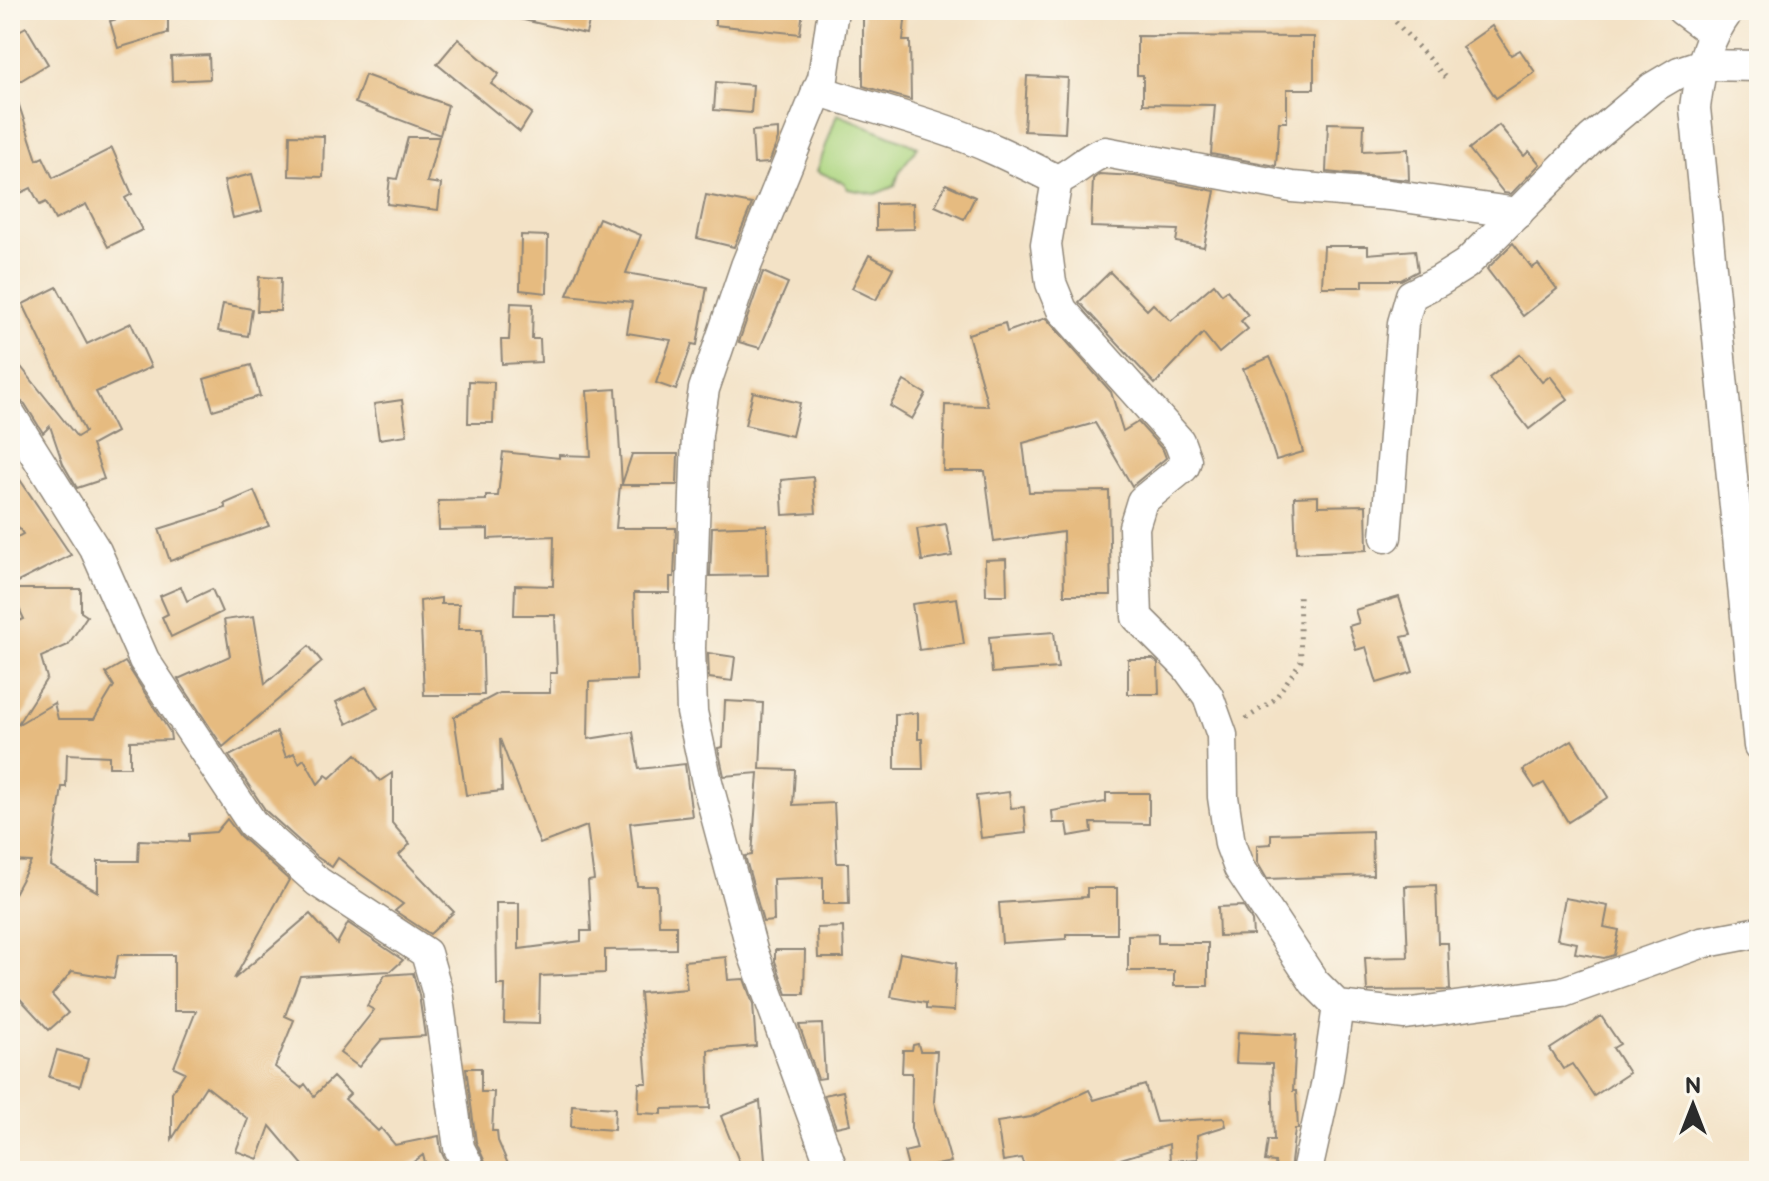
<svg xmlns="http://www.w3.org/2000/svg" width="1769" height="1181" viewBox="0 0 1769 1181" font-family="'Balsamiq Sans',sans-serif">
<rect width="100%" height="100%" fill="#fbf7ec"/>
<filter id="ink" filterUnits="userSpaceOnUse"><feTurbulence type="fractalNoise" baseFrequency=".0125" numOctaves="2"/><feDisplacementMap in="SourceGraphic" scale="16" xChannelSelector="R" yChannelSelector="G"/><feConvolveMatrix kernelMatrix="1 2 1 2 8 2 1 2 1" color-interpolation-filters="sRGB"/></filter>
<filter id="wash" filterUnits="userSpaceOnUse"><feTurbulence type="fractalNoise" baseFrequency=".006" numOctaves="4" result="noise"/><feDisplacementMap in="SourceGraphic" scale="32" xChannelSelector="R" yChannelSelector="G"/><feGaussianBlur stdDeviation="1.8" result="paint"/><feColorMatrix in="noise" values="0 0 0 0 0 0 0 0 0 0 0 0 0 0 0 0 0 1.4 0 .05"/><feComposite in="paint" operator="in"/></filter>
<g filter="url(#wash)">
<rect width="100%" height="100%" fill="#f3e2c6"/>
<!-- green -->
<path fill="#add681" stroke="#6c8056" stroke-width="2" d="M837 114 918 147 900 170 895 186 875 194 848 189 844 183 817 171Z"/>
<g id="blocks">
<!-- building -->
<g fill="#e6bb80">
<path d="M147 10H168V33L118 48 110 21Z"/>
<path d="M520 10H592L586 34 519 19Z"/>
<path d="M715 10H803L800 34 715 25Z"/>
<path d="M863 10H906L903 41H910L911 100 863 86Z"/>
<path d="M1492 26 1511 55 1520 50 1535 72 1496 98 1462 47Z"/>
<path d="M26 27 48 64 10 87V36Z"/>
<path d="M1137 36 1314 37V89H1287V122H1279L1276 166 1211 154 1215 105 1143 104V75H1137Z"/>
<path d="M458 39 499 74 491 84 532 113 520 132 437 64Z"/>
<path d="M209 55 210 79 172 81 171 57Z"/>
<path d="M365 75 448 105 440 135 355 103Z"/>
<path d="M1027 76 1068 78 1065 133 1024 131Z"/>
<path d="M716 82 753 85 751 113 714 110Z"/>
<path d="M14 90 37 160 43 157 53 178 112 148 132 194 125 198 142 230 108 247 86 204 55 220 46 202 40 205 31 188 10 198V91Z"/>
<path d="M1328 123 1364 124 1363 151 1408 149 1409 180 1326 172Z"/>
<path d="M1499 125 1524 156 1529 151 1540 164 1511 194 1504 193 1469 149Z"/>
<path d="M778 129V139L769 163 754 164 752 131Z"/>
<path d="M290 135 324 136 323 177 289 176Z"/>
<path d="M408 137H439L427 182 441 184 438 210 387 204 390 178 397 179Z"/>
<path d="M252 174 262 211 233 218 224 181Z"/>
<path d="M1099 174 1135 176 1215 191 1204 247 1176 242 1178 230 1091 227 1093 179Z"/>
<path d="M946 184 975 197 964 219 935 206Z"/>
<path d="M706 195 752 204 734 247 697 238Z"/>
<path d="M913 203 914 229 876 230V204Z"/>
<path d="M599 218 641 235 626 273 707 287 697 345 692 344 676 390 656 383 671 340 627 333 632 302 567 295Z"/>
<path d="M521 235 548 236 547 293 520 290Z"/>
<path d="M1513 243 1532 268 1538 264 1557 289 1523 316 1487 269Z"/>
<path d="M1324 246H1368V254L1415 250 1418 271 1401 280H1363V287H1322Z"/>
<path d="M869 255 893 268 876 300 852 288Z"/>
<path d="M763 272 788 283 760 348 739 342Z"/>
<path d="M1110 272 1147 310 1153 304 1171 321 1214 284 1222 294 1227 290 1248 315 1241 321 1248 329 1219 353 1203 333 1155 384 1079 302Z"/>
<path d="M259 277 281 278 280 311H257Z"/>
<path d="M57 287 87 344 131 323 151 367 96 392 116 432 92 445 104 479 77 488 63 464 50 426 43 433 25 404 10 394V353L77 437 85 432 23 304Z"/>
<path d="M511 303 533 304 532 339H540L541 362 502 364 501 340H509Z"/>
<path d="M223 304 252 309 248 336 218 331Z"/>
<path d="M1046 318 1111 392 1123 431 1138 422 1163 450 1166 458 1132 486 1095 423 1023 443 1029 492 1109 491 1111 595H1064L1063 532 994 542 985 471H943L945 405 988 406 968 334 1005 323 1007 332Z"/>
<path d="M1520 354 1542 382 1550 376 1568 399 1529 429 1489 378Z"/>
<path d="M1270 357 1286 391 1303 452 1276 460 1257 400 1243 369Z"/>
<path d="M251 365 260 396 213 410 204 379Z"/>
<path d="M469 381 494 382 493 423H468Z"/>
<path d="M904 381 926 394 912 419 890 406Z"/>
<path d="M616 389 622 484 632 454H678L677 485H620L616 528H676L674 577H670V593H634L637 680 589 682 588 739 633 732 639 769 685 764 692 816 630 823 637 886H657L659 925H676V949L605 950V973L540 976 539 1024 504 1023 505 985H497L496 903H519V949L581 941V931H591L588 881 594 880 587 826 540 844 500 739 502 791 466 795 454 717 499 693H550V673H557L555 615H514L515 585 553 586 554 536 488 539V529L439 530 438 501 486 500V496H498L503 452 559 458V455L591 456 587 391Z"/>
<path d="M753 392 800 403 792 436 745 425Z"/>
<path d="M402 400 407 435 379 439 374 404Z"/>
<path d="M10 465 71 555 10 586V541L23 534 10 515Z"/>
<path d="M813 477 816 513 783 515 781 480Z"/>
<path d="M254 491 269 526 170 561 159 529 226 508 224 504Z"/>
<path d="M1318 496V506L1366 505 1367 550 1296 553 1294 497Z"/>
<path d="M946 524 952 556 922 561 917 529Z"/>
<path d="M767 525 768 575 710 576 712 527Z"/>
<path d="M1006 559 1007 595H986L985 560Z"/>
<path d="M181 587 187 601 212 589 222 612 171 637 162 617 168 614 160 596Z"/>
<path d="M10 589H81V612L87 616 68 645 41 657 47 678 17 725 54 703 58 719H94L114 686 106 673 125 662 170 732 171 740 130 741V767H109V756L67 754 66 787H62L51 866 98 892V861H138L139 840 189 842V834L216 832 227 819 240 836 289 880 234 979 310 914 337 944 348 923 403 960 391 971 300 976 285 1016 294 1020 275 1067 301 1088 305 1084 314 1096 333 1077 350 1094 345 1099 378 1131 381 1128 395 1145 439 1136 441 1151 448 1166 427 1170 423 1155 401 1171H308L270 1126 258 1159 236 1151 248 1119 206 1086 172 1139V1092L185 1072 174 1067 196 1011H174V955H118L114 978 72 971 52 995 68 1013 49 1030 10 988V901L31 862 10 861V625L24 619Z"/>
<path d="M1399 597 1411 635 1402 637 1413 672 1377 683 1366 647 1356 650 1349 626 1359 623 1355 610Z"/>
<path d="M441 598V604H459L458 629H482L484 695H424L420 601Z"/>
<path d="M957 598 964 644 919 650 912 604Z"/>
<path d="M254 616 265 684 309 646 322 662 223 747 178 679 230 656 224 620Z"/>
<path d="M1054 632 1058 668 992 673 989 637Z"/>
<path d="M708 653 735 657 732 681 709 678Z"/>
<path d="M1128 659H1153L1158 663 1159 694H1128Z"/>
<path d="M366 687 378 708 347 724 336 702Z"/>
<path d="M725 701 763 703 760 769 795 770 793 805 834 803 837 863H848L849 904H823V877L773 879 774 921 763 922 745 856 752 855 758 773 724 776 718 748 723 747Z"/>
<path d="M918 713V739H922L923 769H895V714Z"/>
<path d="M277 732 286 757 294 753 299 763 304 759 318 784 326 775 330 778 356 754 380 781 392 773V823L410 844 399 855 454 912 430 934 395 911 403 904 338 858 332 867 317 857 266 811 229 756Z"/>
<path d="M1572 740 1608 797 1568 822 1544 783 1535 788 1523 770Z"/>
<path d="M1009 792 1011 808 1024 807 1026 833 981 838 976 796Z"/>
<path d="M1106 793H1149V824L1091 823 1092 832 1069 836 1067 823H1053L1052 811 1106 802Z"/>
<path d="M1372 831 1373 875 1267 879 1257 862V845L1271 844V834Z"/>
<path d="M1436 885 1438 943H1448L1450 990 1367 991 1365 958 1408 957 1405 886Z"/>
<path d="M1087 888H1117V934H1066V939L1002 943 999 903 1087 897Z"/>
<path d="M1565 898 1608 906 1604 927 1619 930 1614 955 1604 958 1575 953 1577 943 1557 939Z"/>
<path d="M1243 906 1252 921 1253 935 1219 936 1218 907Z"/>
<path d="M843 927 844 958H818L817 928Z"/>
<path d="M1158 934V943H1208V986H1174V971H1128V935Z"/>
<path d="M775 950H805L804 994H787L775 961Z"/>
<path d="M900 953 956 963 954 1011 926 1009V1003L891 997Z"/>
<path d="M726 957 728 980 744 979 753 1004 756 1046 708 1050 710 1108 662 1109V1114L638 1113 639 1083H647L640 993 687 989 684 961Z"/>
<path d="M413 973 419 995 425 1036 382 1039 359 1067 340 1053 374 1010 367 1006 385 975Z"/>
<path d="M1601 1016 1620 1044 1613 1048 1629 1073 1594 1096 1572 1064 1563 1069 1550 1049Z"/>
<path d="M822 1024 825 1078 818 1079 799 1025Z"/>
<path d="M1238 1032 1296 1035 1293 1091H1296L1298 1129H1295L1290 1171H1276L1275 1162 1265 1161 1268 1140H1274L1272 1064 1236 1063Z"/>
<path d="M918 1044 920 1051H937L934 1102 951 1162 909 1171 904 1152 917 1149 911 1128 912 1073H902L903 1050H912L913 1045Z"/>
<path d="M57 1050 88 1059 80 1086 49 1077Z"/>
<path d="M466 1068H481V1092H494L492 1131H497L498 1141 511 1171H489L476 1142Z"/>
<path d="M1145 1085 1156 1122 1224 1118 1226 1126 1197 1135 1198 1159 1170 1161 1169 1144 1121 1159 1126 1171H1026L1021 1158 1003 1161 997 1122 1031 1117 1089 1090 1094 1100Z"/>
<path d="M843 1091 850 1124 836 1127 824 1095Z"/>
<path d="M760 1101 766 1171H743L721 1116Z"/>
<path d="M572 1105 615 1108 614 1130 571 1127Z"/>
</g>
</g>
</g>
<g filter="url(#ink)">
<use href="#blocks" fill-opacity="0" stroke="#8f8678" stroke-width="2"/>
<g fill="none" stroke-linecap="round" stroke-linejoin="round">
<defs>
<g id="minor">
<path d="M1682 10 1713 33"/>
<path d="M1729 10C1705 43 1700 68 1695 108L1759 746"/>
<path d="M817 90C858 104 901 115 942 129 982 142 1019 161 1057 180 1075 173 1087 157 1105 152L1292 187 1389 195 1518 213"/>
<path d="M1057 180 1046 244 1051 283 1062 310 1179 441 1186 460 1184 467 1142 501 1134 527 1137 617 1186 666 1208 696 1222 735 1223 797 1230 844 1239 868 1314 982 1338 1006 1405 1014 1563 992 1701 943 1759 932"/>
<path d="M10 414 96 551 144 660 252 823 318 882 426 953 437 991 459 1148 471 1171"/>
<path d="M1386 537 1403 323 1411 295 1439 281 1466 264 1591 139 1652 88 1679 72 1700 65 1759 66"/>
<path d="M833 1171 752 950 707 782 692 712 690 648 697 434 704 389 746 266 823 78 833 10"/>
<path d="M1307 1171 1327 1081 1338 1006"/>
</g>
</defs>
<!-- minor casing -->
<use href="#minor" stroke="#8f8678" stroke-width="33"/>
<!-- path -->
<g stroke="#8f8678" stroke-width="5" stroke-dasharray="2 6" stroke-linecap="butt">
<path d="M1385 10 1445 77"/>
<path d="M1246 719 1275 699 1301 661 1299 591"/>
</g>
<!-- minor -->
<use href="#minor" stroke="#fff" stroke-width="30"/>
</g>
</g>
<!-- margin -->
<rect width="1769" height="1181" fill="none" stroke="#fbf7ec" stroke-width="40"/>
<!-- north arrow -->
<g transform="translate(1693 1105)" stroke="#fbf7ec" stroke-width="6" paint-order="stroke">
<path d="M0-6L14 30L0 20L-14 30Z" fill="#2b2b2b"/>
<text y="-12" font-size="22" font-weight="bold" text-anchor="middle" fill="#2b2b2b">N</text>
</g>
</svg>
